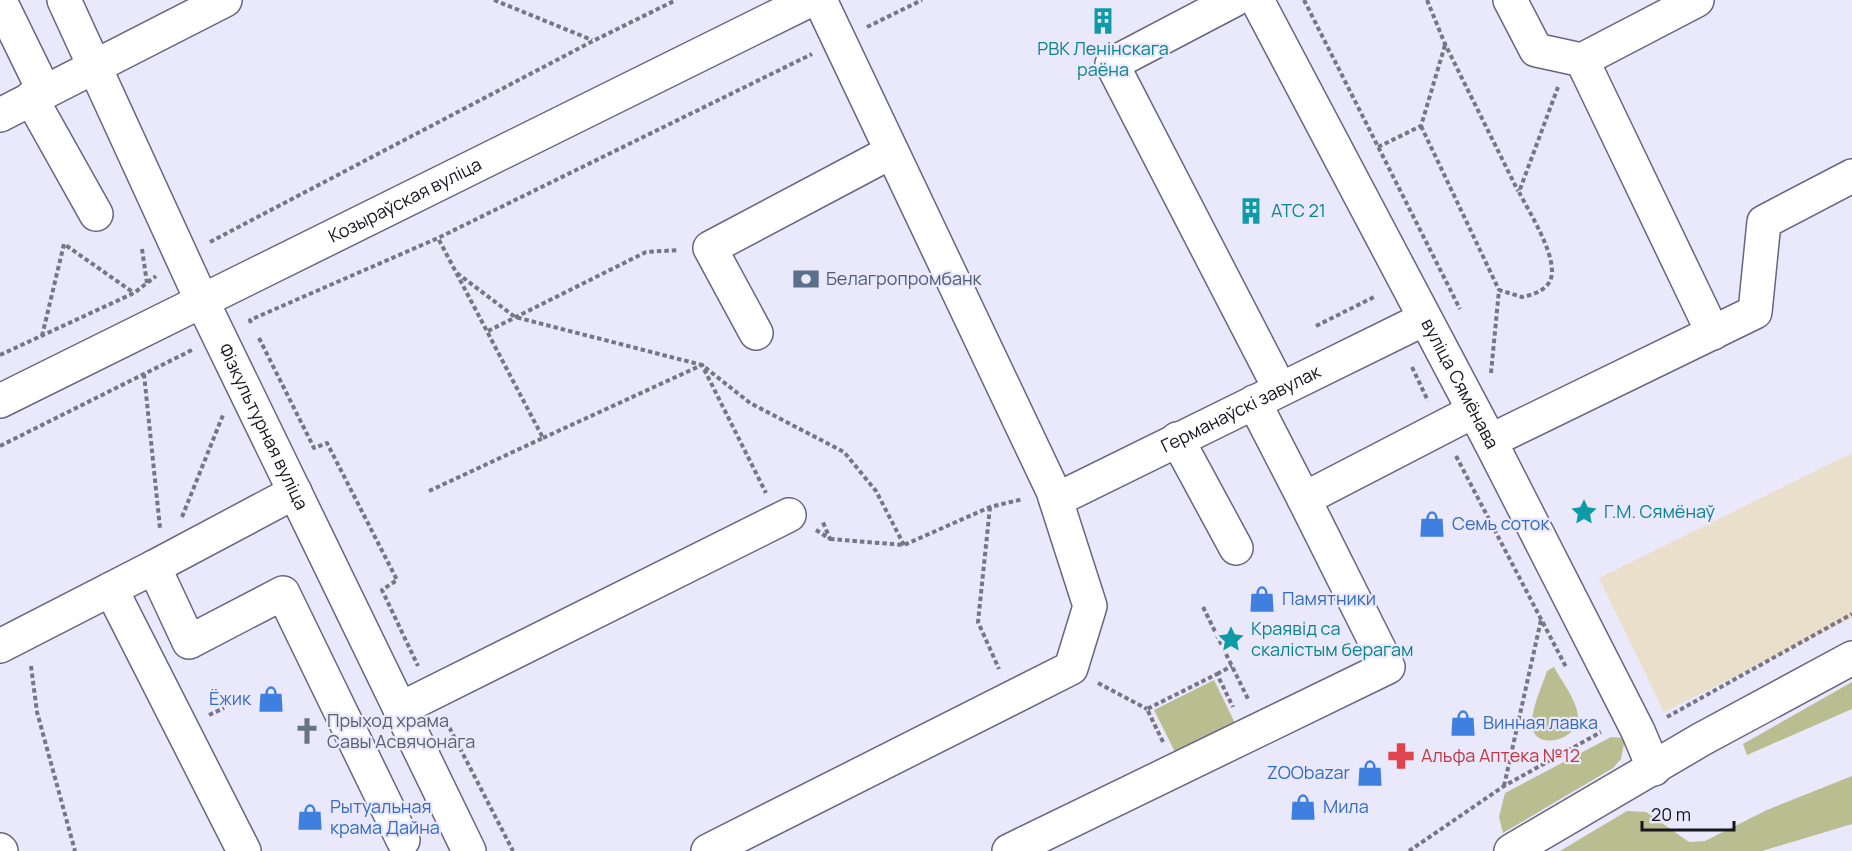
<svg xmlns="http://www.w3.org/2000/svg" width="1852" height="851" viewBox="0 0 1852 851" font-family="Manrope,sans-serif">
<rect width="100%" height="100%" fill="#eae8fb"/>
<!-- commercial -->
<path fill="#eadfcb" d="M1852 453V618L1664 712 1599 578Z"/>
<!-- green -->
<g fill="#babd8f">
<path d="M1554 667C1562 682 1577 700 1578 717 1581 738 1533 754 1532 724 1532 706 1542 687 1547 671Z"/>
<path d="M1214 680 1235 723 1175 752 1154 710Z"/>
<path d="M1852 682V709L1747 755 1743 744Z"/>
<path d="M1611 737 1625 738 1621 759 1613 768 1503 833 1499 817 1505 793Z"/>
<path d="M1852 776V824L1762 851H1560L1627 811 1646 812 1689 842 1705 841 1767 810Z"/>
</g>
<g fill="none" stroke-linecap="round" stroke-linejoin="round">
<defs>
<g id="minor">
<path id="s1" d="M64 0 202 301 469 851"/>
<path d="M1234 0 1112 64 1280 389"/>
<path id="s2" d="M1257 0 1490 441 1638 731 1654 769"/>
<path d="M1510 0 1536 50 1582 60"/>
<path d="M1697 0 1582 60 1713 333"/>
<path d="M0 1 44 91"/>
<path d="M31 98 96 214"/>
<path d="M0 115 225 0"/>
<path d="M756 333 710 248 891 152"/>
<path id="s3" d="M0 401 810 0"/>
<path d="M1254 402 1304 499"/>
<path d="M1177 439 1236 548"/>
<path d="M1490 441 1755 312 1764 222 1852 176"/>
<path id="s4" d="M1056 500 1424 319"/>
<path d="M154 567 295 492"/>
<path d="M111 589 244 851"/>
<path d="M0 646 154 567 189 642 283 593 403 840"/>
<path d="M400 709 789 515"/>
<path d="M0 850 1 851"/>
<path d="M708 851 1071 668 1090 606 1053 491 820 0"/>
<path d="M1009 851 1388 667 1304 499 1474 411"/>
</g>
<path id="major" d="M1511 851 1702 739 1852 658"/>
</defs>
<!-- minor casing -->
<use href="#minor" stroke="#696580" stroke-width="36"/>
<!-- major casing -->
<use href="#major" stroke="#696580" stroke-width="36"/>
<!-- path -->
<g stroke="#787684" stroke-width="4" stroke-dasharray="4.5 3" stroke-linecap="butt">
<path d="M494 0 592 40"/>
<path d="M1304 0 1460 309"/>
<path d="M1427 0 1445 44 1518 191"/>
<path d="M867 27 922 0"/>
<path d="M1421 126 1499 290"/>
<path d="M1378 147 1421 126 1445 45"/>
<path d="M210 242 593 41 676 0"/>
<path d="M142 249 147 283"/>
<path d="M457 273 515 317 702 365 750 403 844 452 876 491 904 545"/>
<path d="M251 323 250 320 438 238 812 54"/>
<path d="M1316 326 1376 296"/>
<path d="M488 331 646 252 679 250"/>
<path d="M42 336 64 244 134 293"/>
<path d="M259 338 314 448 327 443 397 580 382 590 418 666"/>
<path d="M0 355 134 293 156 276"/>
<path d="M1412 367 1428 401"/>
<path d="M1491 373 1499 290 1522 297C1532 295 1545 291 1550 281 1560 260 1529 212 1519 192L1558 87"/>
<path d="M144 374 160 528"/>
<path d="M543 438 702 365 766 493"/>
<path d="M0 446 192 350"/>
<path d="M1456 456 1566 667"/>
<path d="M429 491 543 438 438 238"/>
<path d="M990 507 978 622 999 669"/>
<path d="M182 517 223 415"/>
<path d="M816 530 830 539 822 520"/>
<path d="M830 539 904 545 990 507 1023 499"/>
<path d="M1203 607 1249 701"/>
<path d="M31 666 37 712 75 851"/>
<path d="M1217 674 1232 666"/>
<path d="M1098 683 1147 709"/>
<path d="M209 715 224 708"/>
<path d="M1667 717 1852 614"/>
<path d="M446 721 513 851"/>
<path d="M1163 742 1147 709 1217 674 1233 707"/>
<path d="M1504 786 1541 620"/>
<path d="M1409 851 1504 786 1601 732"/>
</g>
<!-- minor -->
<use href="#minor" stroke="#fff" stroke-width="33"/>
<!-- major -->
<use href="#major" stroke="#fff" stroke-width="33"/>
</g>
<!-- icons -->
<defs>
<symbol id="building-bare" viewBox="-9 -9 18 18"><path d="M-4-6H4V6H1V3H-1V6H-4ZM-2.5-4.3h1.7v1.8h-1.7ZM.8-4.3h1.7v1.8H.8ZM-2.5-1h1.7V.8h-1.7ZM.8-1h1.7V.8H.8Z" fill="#0f9aa8" stroke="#eae8fb" stroke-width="2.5" paint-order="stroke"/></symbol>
<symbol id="bank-bare" viewBox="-9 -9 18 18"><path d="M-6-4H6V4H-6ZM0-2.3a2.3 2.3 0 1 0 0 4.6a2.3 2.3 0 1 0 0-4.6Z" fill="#5c6f8a" stroke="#eae8fb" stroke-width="2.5" paint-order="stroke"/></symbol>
<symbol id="sight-bare" viewBox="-9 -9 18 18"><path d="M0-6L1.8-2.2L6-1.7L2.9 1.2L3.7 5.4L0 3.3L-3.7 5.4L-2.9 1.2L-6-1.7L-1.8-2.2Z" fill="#0f9aa8" stroke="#eae8fb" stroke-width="2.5" paint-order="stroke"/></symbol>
<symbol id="shop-bare" viewBox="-9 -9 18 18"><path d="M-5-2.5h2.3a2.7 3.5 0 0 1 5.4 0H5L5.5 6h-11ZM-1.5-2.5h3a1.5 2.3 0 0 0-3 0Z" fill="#3f7fe0" stroke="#eae8fb" stroke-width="2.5" paint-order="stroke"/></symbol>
<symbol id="church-bare" viewBox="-9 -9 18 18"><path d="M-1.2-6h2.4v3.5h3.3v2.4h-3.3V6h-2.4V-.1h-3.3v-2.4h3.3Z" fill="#6b7280" stroke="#eae8fb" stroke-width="2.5" paint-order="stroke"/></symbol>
<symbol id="pharmacy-bare" viewBox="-9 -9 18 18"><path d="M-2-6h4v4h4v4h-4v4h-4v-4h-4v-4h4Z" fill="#e0444e" stroke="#eae8fb" stroke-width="2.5" paint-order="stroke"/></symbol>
</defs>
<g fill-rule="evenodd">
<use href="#building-bare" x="1084" y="2" width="38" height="38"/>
<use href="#building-bare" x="1232" y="192" width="38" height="38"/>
<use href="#bank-bare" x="787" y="260" width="38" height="38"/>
<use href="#sight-bare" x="1565" y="493" width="38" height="38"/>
<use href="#shop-bare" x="1413" y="505" width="38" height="38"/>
<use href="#shop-bare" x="1243" y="580" width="38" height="38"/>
<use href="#sight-bare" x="1212" y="620" width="38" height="38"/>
<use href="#shop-bare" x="252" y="680" width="38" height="38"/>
<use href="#shop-bare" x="1444" y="704" width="38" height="38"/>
<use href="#church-bare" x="288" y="712" width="38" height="38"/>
<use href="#pharmacy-bare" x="1382" y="737" width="38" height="38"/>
<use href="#shop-bare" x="1351" y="754" width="38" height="38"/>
<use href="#shop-bare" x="1284" y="788" width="38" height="38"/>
<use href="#shop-bare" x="291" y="798" width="38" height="38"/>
</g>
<g text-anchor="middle" stroke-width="4.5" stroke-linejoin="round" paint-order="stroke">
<!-- culture labels -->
<g font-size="18" fill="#0d838f" stroke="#eae8fb" text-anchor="start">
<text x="1103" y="55" text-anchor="middle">РВК Ленінскага<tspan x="1103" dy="21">раёна</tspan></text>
<text x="1271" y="217">АТС 21</text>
<text x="1604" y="518">Г.М. Сямёнаў</text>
<text x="1251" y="635">Краявід са<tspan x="1251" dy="21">скалістым берагам</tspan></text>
</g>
<!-- street labels -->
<g font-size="18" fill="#171520" stroke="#eae8fb">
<text dy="6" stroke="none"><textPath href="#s3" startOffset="452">Козыраўская вуліца</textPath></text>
<text dy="6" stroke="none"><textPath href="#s2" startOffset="434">вуліца Сямёнава</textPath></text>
<text dy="6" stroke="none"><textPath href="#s4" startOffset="206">Германаўскі завулак</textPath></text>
<text dy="6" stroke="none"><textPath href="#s1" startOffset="471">Фізкультурная вуліца</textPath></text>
</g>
<!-- service labels -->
<g font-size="18" fill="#4e5e75" stroke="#eae8fb" text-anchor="start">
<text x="826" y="285">Белагропромбанк</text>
</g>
<!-- shop labels -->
<g font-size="18" fill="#366cbe" stroke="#eae8fb" text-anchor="start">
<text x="1452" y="530">Семь соток</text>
<text x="1282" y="605">Памятники</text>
<text x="251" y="705" text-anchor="end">Ёжик</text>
<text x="1483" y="729">Винная лавка</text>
<text x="1350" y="779" text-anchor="end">ZOObazar</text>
<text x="330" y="813">Рытуальная<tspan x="330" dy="21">крама Дайна</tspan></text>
<text x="1323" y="813">Мила</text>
</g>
<!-- worship labels -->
<g font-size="18" fill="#5b616d" stroke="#eae8fb" text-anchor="start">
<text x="327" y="727">Прыход храма<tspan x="327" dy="21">Савы Асвячонага</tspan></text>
</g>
<!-- health labels -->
<g font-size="18" fill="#be3a42" stroke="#eae8fb" text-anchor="start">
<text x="1421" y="762">Альфа Аптека №12</text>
</g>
</g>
<!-- scale -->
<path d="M1642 821v9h92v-9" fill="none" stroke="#171520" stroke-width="3"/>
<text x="1651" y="821" font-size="18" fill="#171520" stroke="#eae8fb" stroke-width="4.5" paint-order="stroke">20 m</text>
</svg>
